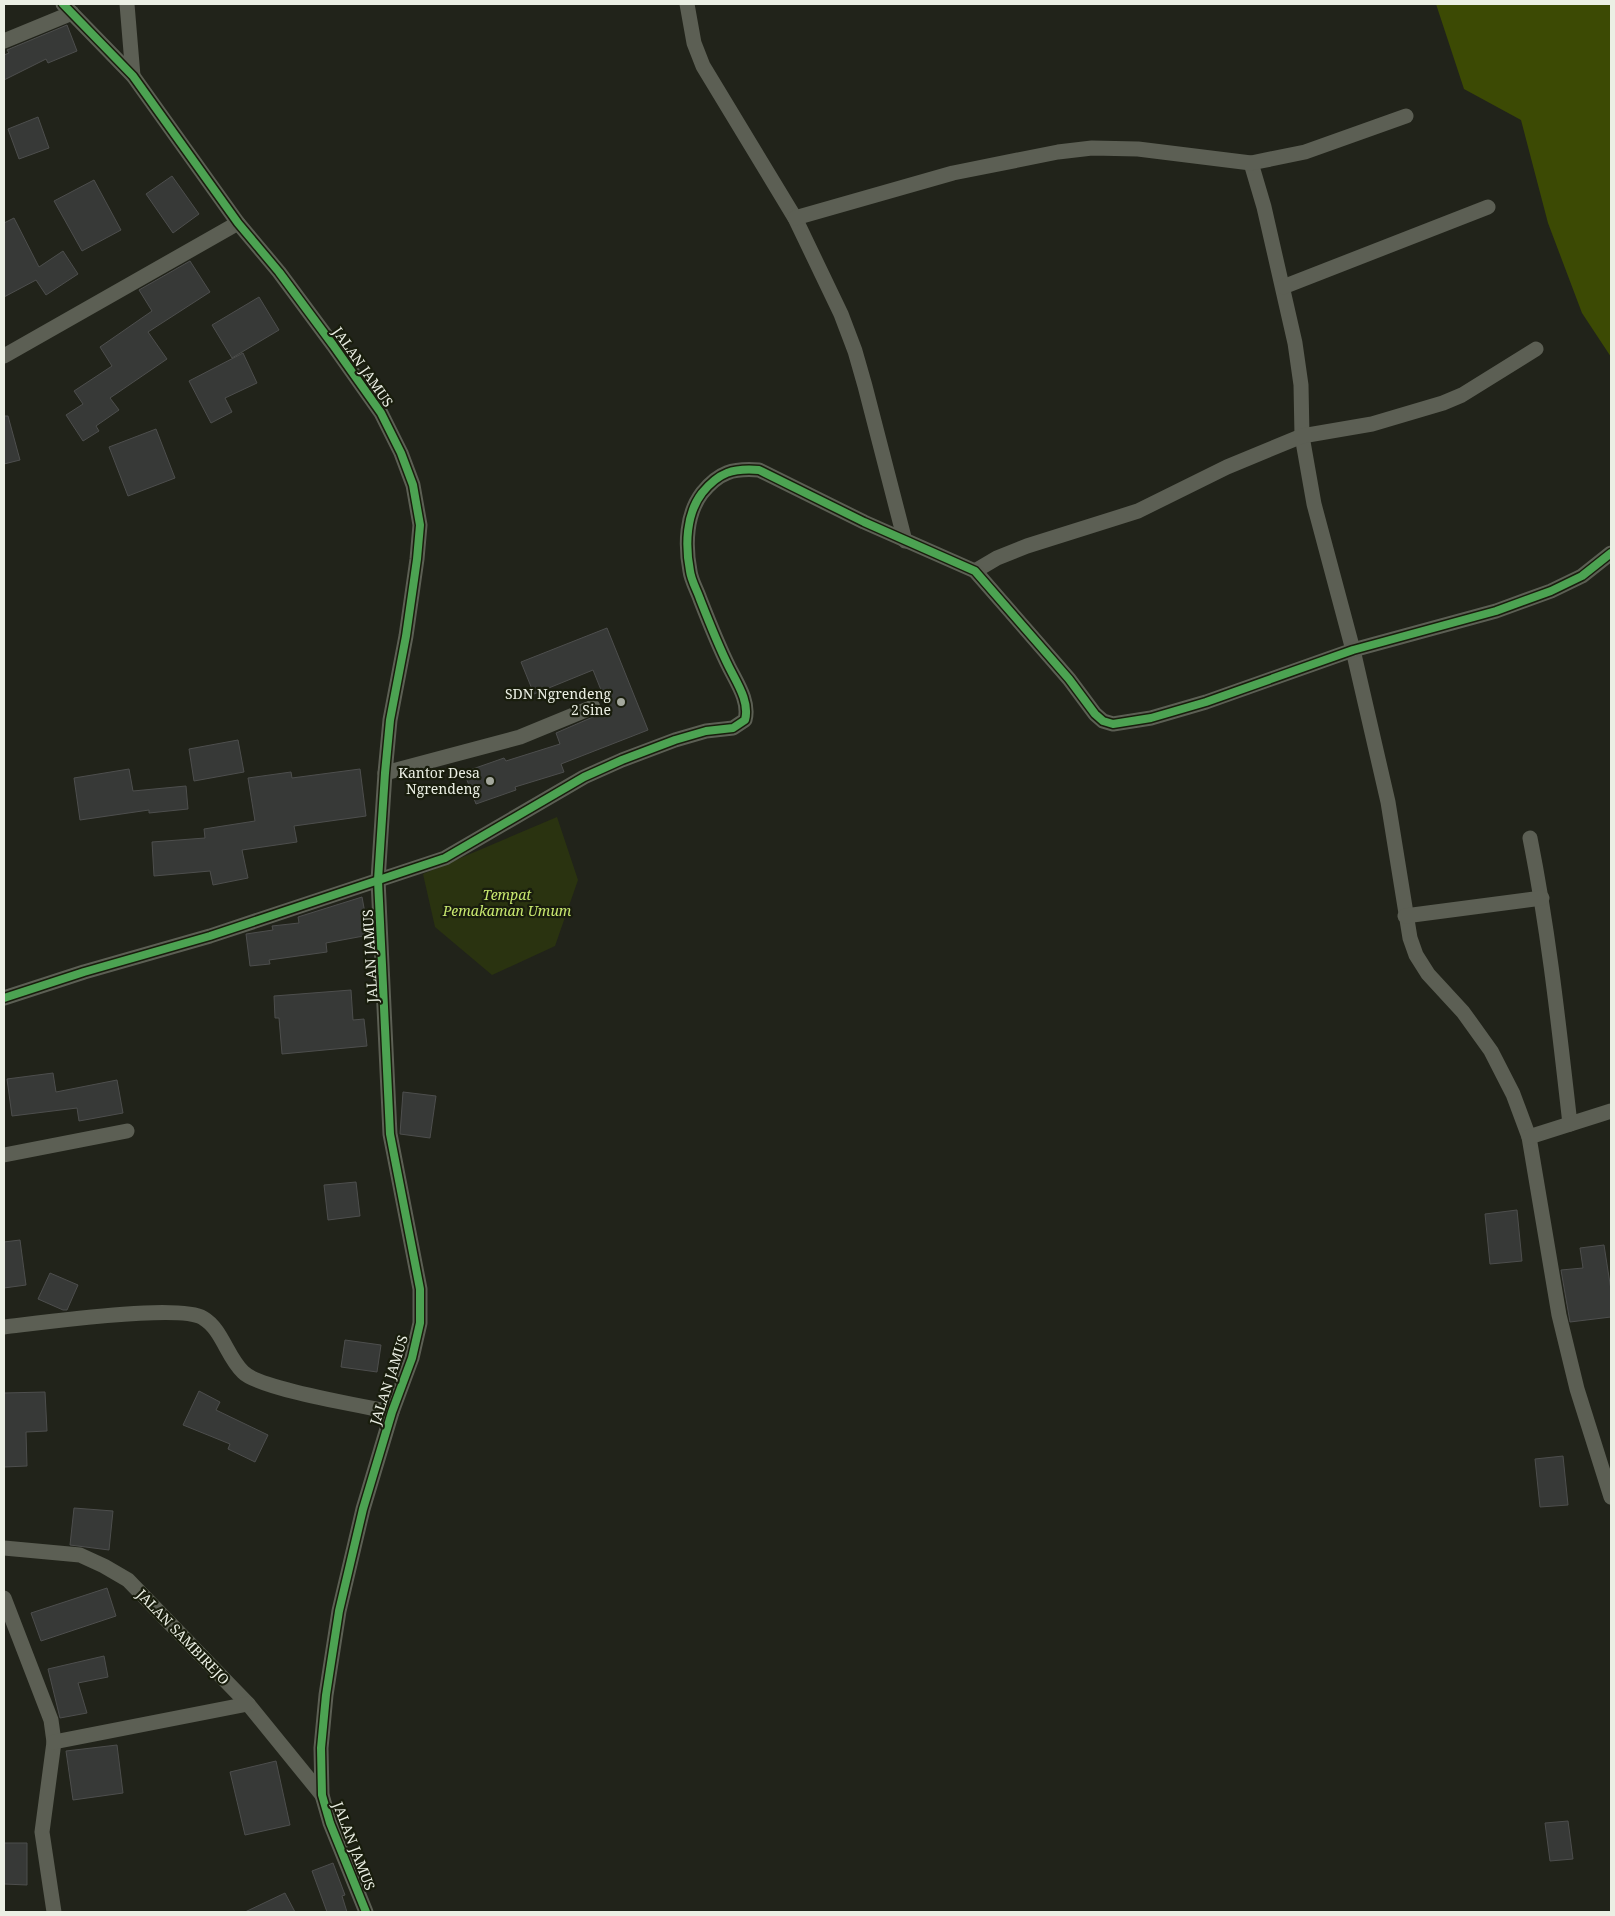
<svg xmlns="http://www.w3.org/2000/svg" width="1615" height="1916" viewBox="0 0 1615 1916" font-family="'Noto Serif',serif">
<rect width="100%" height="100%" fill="#21231a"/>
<!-- green -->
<path fill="#2a3310" d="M557 817 578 880 555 946 492 975 435 927 423 874Z"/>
<!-- forest -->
<path fill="#3c4a04" d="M1436 4H1611V357L1582 313 1548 223 1521 120 1464 89Z"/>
<!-- building -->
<g fill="#373937" stroke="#4d4e4d">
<path d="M67 25 77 51 48 63 46 59 4 80V55L9 53 7 50Z"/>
<path d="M38 117 49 148 19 159 8 129Z"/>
<path d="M172 176 199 214 173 233 146 194Z"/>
<path d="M94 180 121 230 82 251 54 201Z"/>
<path d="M14 218 39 267 63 251 78 274 46 295 36 280 4 297V223Z"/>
<path d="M190 261 210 292 148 332 167 359 110 398 119 410 96 426 99 431 83 441 66 415 83 404 74 391 112 366 100 347 152 311 139 290Z"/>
<path d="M259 297 279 330 232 358 212 325Z"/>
<path d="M243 353 257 383 225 398 232 412 211 423 189 381Z"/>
<path d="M4 416H8L20 460 4 464Z"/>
<path d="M156 429 175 478 128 496 109 447Z"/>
<path d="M607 628 648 730 561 764 564 772 515 787 516 790 476 804 464 772 504 758 506 761 560 744 556 733 609 710 593 670 534 694 521 662Z"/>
<path d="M238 740 244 772 194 781 189 749Z"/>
<path d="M129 769 133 791 186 786 188 809 149 813V810L80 820 74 778Z"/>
<path d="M360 769 366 816 294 826 297 842 242 850 248 878 213 885 210 871 154 876 152 842 205 838 204 829 255 821 248 778 291 772 292 778Z"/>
<path d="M362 897 369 935 326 943 327 952 269 960 270 964 250 966 246 934 273 930 272 926 299 923 298 917Z"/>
<path d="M351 990 353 1020 364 1019 367 1046 282 1054 279 1018H275L274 996Z"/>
<path d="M53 1073 56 1092 117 1080 123 1113 79 1121 77 1108 12 1116 7 1079Z"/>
<path d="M403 1092 436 1096 430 1138 400 1134Z"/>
<path d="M356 1182 360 1216 328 1220 324 1185Z"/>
<path d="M1517 1210 1522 1261 1490 1264 1485 1214Z"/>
<path d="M20 1240 26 1285 4 1288V1242Z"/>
<path d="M1604 1245 1611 1290V1317L1570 1322 1561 1270 1583 1268 1580 1248Z"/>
<path d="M50 1273 78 1285 67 1310H63L38 1299Z"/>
<path d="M345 1340 381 1345 377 1372 341 1367Z"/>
<path d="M199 1391 220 1402 216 1410 268 1435 255 1462 228 1449 230 1444 183 1425Z"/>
<path d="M45 1392 47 1431 26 1432 27 1466 4 1467V1393Z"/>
<path d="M1563 1456 1568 1505 1540 1507 1535 1459Z"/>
<path d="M74 1508 113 1511 109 1550 70 1545Z"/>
<path d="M107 1588 116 1616 41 1641 31 1613Z"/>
<path d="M104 1656 108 1677 78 1683 87 1713 60 1718 48 1669Z"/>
<path d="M117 1745 123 1793 73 1800 66 1751Z"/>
<path d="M276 1761 290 1825 245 1835 230 1772Z"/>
<path d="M1568 1821 1573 1859 1550 1861 1545 1823Z"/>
<path d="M4 1843H27V1885L4 1884Z"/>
<path d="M333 1863 345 1895 342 1896 347 1912H327L312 1871Z"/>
<path d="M285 1893 295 1912H245Z"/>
</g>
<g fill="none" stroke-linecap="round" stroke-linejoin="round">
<!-- street -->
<g stroke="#5c5f54" stroke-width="15">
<path d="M63 4 133 76 238 223 279 272 333 345 381 413 401 453 413 485 420 525 417 559 406 636 390 720 385 773 378 880 390 1134 420 1289V1323L412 1358 392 1412 363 1509 339 1611 326 1695 321 1748 322 1795 330 1823 366 1912"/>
<path d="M127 4 133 76"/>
<path d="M687 4 694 43 703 66 795 218 841 314 855 351 865 386 905 541"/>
<path d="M4 41 72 13"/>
<path d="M1251 163 1264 207 1295 343 1301 385 1302 436 1314 504 1353 650 1388 802 1410 938 1416 955 1428 974 1463 1012 1491 1051 1513 1094 1529 1137 1559 1315 1577 1389 1611 1497"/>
<path d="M795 218 953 173 1058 152 1092 148 1138 149 1251 163 1305 152 1406 116"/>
<path d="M1283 287 1488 207"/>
<path d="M4 356 238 223"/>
<path d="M975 571 997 558 1027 546 1138 511 1227 467 1302 436 1372 424 1443 403 1462 395 1536 349"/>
<path d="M385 773 520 737 593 707"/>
<path d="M1530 838C1549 933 1559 1028 1570 1124"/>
<path d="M1405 916 1542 898"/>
<path d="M4 998 84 972 210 936 445 858 584 777 622 760 675 740 706 731 733 728 745 720C750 702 737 683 729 667 718 645 709 622 700 599 697 590 691 580 690 571 685 545 686 514 702 493 719 472 733 468 759 470L864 522 975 571 1069 679 1095 714 1103 721 1113 724 1151 718 1206 702 1353 650 1496 611 1551 591 1582 576 1611 553"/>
<path d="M1529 1137 1611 1111"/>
<path d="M4 1155 127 1131"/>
<path d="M4 1327C39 1323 179 1303 203 1318 222 1329 227 1357 243 1372 259 1389 363 1406 392 1412"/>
<path d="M4 1548 80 1555 104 1566 128 1580 248 1704 322 1795"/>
<path d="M4 1598 51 1720 54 1742 42 1832 54 1912"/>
<path d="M54 1742 248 1704"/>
</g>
<defs>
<g id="cycleway">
<path d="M63 4 133 76 238 223 279 272 333 345 381 413 401 453 413 485 420 525 417 559 406 636 390 720 385 773 378 880 390 1134 420 1289V1323L412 1358 392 1412 363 1509 339 1611 326 1695 321 1748 322 1795 330 1823 366 1912"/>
<path d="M4 998 84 972 210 936 445 858 584 777 622 760 675 740 706 731 733 728 745 720C750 702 737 683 729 667 718 645 709 622 700 599 697 590 691 580 690 571 685 545 686 514 702 493 719 472 733 468 759 470L864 522 975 571 1069 679 1095 714 1103 721 1113 724 1151 718 1206 702 1353 650 1496 611 1551 591 1582 576 1611 553"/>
</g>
</defs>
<!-- cycleway casing -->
<use href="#cycleway" stroke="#191d0d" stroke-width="11"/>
<!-- cycleway -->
<use href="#cycleway" stroke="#4ca352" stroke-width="8"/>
</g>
<!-- markers -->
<g fill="#a4a89d" stroke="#191d0d" stroke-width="2">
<circle cx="621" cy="702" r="5"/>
<circle cx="490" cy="781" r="5"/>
</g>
<g text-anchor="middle" stroke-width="4.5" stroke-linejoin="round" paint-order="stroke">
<!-- street labels -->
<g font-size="14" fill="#ebefe4" stroke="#191d0d">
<text transform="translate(363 367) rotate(55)" y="5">JALAN JAMUS</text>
<text transform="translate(370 956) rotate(-93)" y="5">JALAN JAMUS</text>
<text transform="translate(389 1380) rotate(-72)" y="5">JALAN JAMUS</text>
<text transform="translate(183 1637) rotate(46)" y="5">JALAN SAMBIREJO</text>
<text transform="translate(354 1846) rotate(69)" y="5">JALAN JAMUS</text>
</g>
<!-- poi labels -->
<g font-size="14" fill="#ebefe4" stroke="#191d0d" text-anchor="end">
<text x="611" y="699">SDN Ngrendeng<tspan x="611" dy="16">2 Sine</tspan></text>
<text x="480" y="778">Kantor Desa<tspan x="480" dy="16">Ngrendeng</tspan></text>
</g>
<!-- park labels -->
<g font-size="14" font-style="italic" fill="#c8e86f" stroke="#191d0d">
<text x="507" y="900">Tempat<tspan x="507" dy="16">Pemakaman Umum</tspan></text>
</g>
</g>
<!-- border -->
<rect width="1615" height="1916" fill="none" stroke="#ebefe4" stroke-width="10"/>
</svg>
